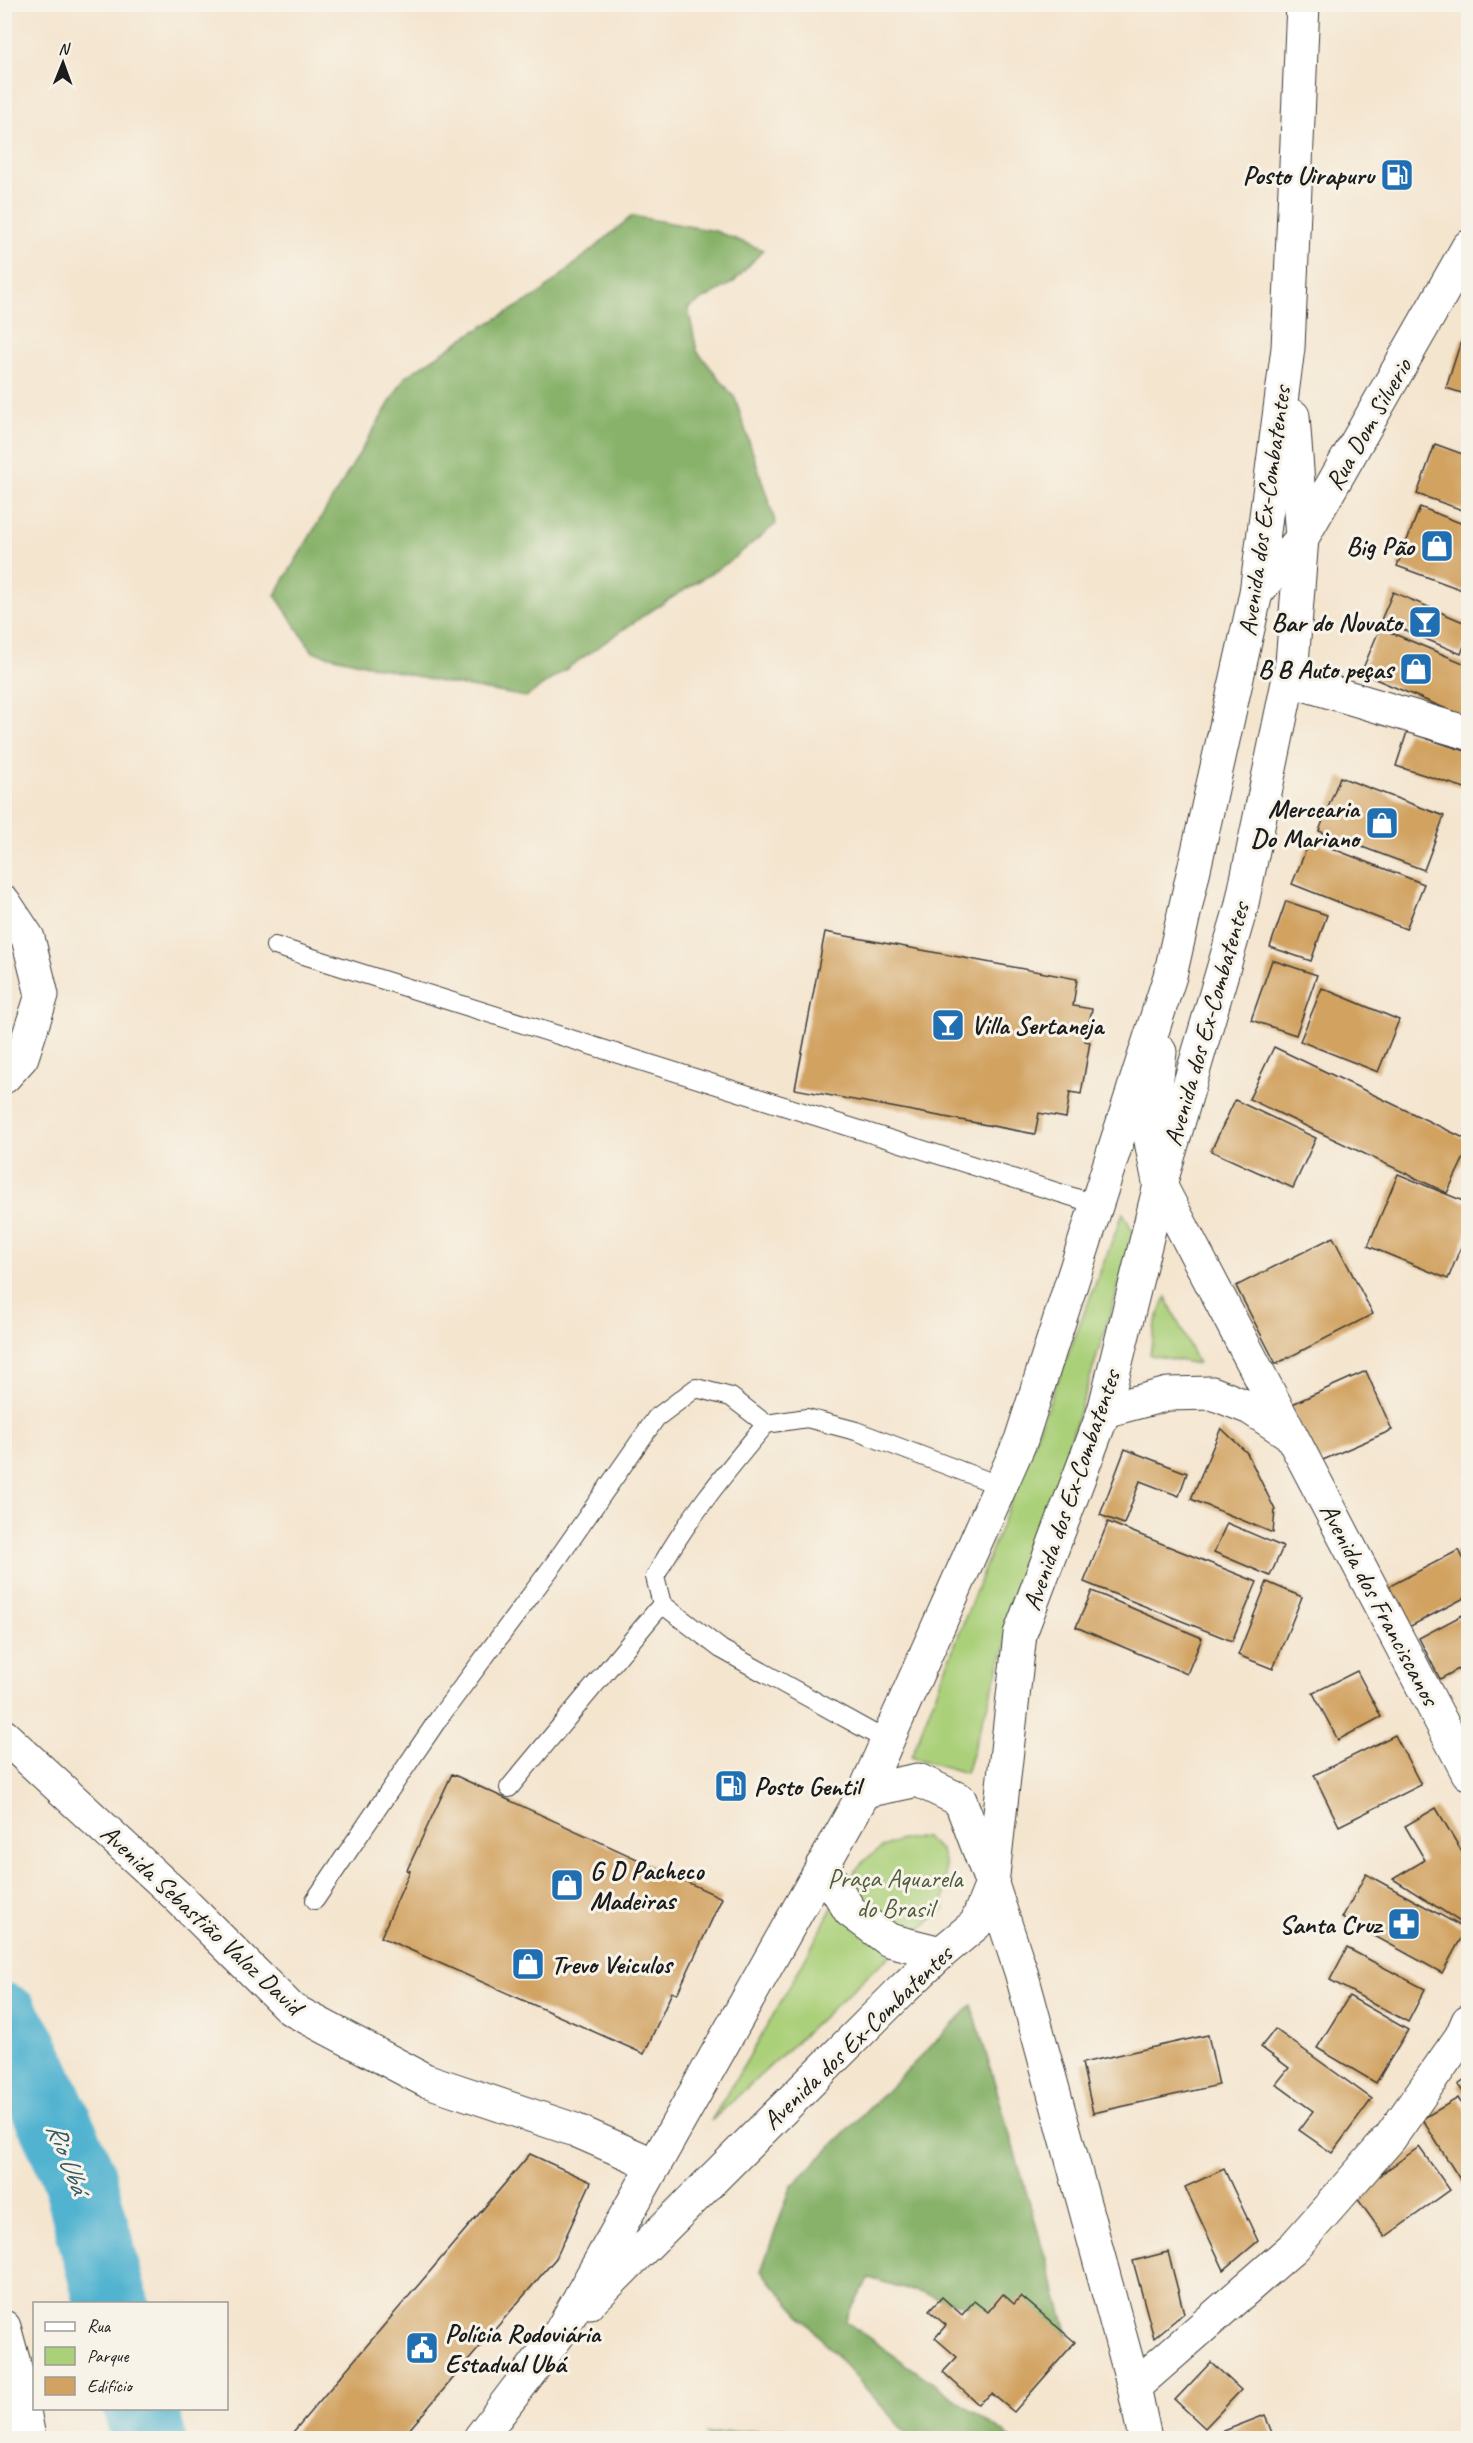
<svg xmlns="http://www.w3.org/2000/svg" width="1473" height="2443" viewBox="0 0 1473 2443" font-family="Caveat,sans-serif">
<rect width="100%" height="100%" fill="#f7f3e8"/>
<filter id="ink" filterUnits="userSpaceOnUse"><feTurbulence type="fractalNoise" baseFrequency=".0167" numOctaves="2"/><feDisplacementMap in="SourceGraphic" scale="12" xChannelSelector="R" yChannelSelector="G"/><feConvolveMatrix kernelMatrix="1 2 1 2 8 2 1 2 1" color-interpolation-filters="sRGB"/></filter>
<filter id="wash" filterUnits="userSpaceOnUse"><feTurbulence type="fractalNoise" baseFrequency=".008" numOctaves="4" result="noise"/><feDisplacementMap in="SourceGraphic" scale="24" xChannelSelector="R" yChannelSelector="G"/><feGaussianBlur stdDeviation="1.35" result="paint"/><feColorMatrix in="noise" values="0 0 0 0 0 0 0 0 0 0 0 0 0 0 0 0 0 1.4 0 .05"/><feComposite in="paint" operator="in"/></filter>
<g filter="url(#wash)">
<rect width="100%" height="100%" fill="#f4e5cf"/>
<!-- green -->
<g fill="#abd07a" stroke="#64764b" stroke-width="1.5">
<path d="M1123 1213 1135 1235 966 1773 911 1757Z"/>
<path d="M1166 1297 1198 1364 1150 1355 1155 1324Z"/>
<path d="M925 1837 941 1851 945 1865 944 1909 869 1974 711 2121C744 2066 776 2011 807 1955 822 1929 842 1882 863 1862 882 1844 900 1838 925 1837Z"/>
</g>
<!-- forest -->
<g fill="#88b26a" stroke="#526743" stroke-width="1.5">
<path d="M632 216 715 231 763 250 734 282 688 308 697 351 735 398 776 524 729 562 646 614 526 697 441 682 313 652 275 595 405 377 470 334 538 295Z"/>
<path d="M972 2005 1068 2335 869 2278 845 2321 1011 2438H910L761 2271 791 2187Z"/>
<path d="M786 2428 800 2438H711L706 2434Z"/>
</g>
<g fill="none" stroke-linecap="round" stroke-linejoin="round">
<!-- river -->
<g stroke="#51b3d0" stroke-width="74">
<path d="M4 2020 22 2049 78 2174 112 2304"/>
<path d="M140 2408 149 2438"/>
</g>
</g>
<g id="blocks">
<!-- building -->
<g fill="#d1a261">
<path d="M1454 4H1468V12Z"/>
<path d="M1462 338 1468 341V395L1446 388Z"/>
<path d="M1435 444 1468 456V512L1417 494Z"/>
<path d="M1420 507 1468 526V582L1465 591 1397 566Z"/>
<path d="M1393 592 1468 624V635L1461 654 1381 620Z"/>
<path d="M1380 628 1468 665V718L1361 673Z"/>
<path d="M1407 732 1468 752V789L1396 766Z"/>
<path d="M1340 777 1444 816 1424 870 1319 831Z"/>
<path d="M1310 840 1424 884 1406 929 1292 884Z"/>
<path d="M1286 901 1327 915 1311 961 1270 947Z"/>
<path d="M825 932 1077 979 1073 1006 1092 1009 1085 1041 1090 1042 1081 1094 1070 1092 1066 1118 1039 1113 1035 1134 795 1089Z"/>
<path d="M1272 960 1317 975 1296 1035 1251 1020Z"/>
<path d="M1322 988 1399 1020 1378 1072 1300 1041Z"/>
<path d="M1274 1047 1468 1140V1149L1447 1193 1249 1099Z"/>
<path d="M1235 1100 1316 1138 1293 1188 1211 1151Z"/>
<path d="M1398 1174 1468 1203V1229L1448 1279 1368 1246Z"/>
<path d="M1333 1237 1373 1314 1276 1364 1236 1286Z"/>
<path d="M1366 1371 1392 1430 1316 1463 1290 1405Z"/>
<path d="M1221 1428 1247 1453 1275 1510 1273 1533 1191 1499Z"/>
<path d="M1125 1449 1187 1473 1179 1496 1140 1481 1124 1524 1100 1515Z"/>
<path d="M1108 1522 1257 1582 1232 1641 1084 1582Z"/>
<path d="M1227 1523 1283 1547 1270 1576 1214 1552Z"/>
<path d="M1459 1550 1468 1568V1596L1407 1628 1386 1588Z"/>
<path d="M1267 1582 1302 1597 1273 1669 1238 1655Z"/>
<path d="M1092 1591 1202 1638 1187 1674 1076 1627Z"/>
<path d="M1468 1612V1664L1440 1679 1419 1638Z"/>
<path d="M1357 1671 1381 1717 1338 1740 1313 1693Z"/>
<path d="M1395 1735 1421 1785 1339 1826 1314 1775Z"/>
<path d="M452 1774 722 1898 677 1994 672 1992 644 2054 381 1937 410 1871 407 1870Z"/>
<path d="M1436 1808 1468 1862V1927L1393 1879 1425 1860 1405 1826Z"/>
<path d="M1366 1874 1466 1929 1442 1973 1342 1918Z"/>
<path d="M1347 1948 1425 1989 1408 2022 1330 1980Z"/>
<path d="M1349 1996 1408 2030 1376 2083 1317 2048Z"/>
<path d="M1275 2029 1372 2099 1332 2153 1299 2130 1313 2111 1276 2084 1289 2068 1261 2047Z"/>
<path d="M1208 2035 1219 2085 1093 2113 1082 2063Z"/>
<path d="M1468 2078V2099L1458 2085Z"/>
<path d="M1458 2098 1468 2114V2183L1464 2186 1422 2119Z"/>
<path d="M1419 2147 1450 2190 1385 2237 1354 2194Z"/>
<path d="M530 2154 591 2182 556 2258 402 2438H288Z"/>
<path d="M1224 2169 1258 2241 1224 2270 1185 2187Z"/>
<path d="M1168 2252 1184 2313 1154 2338 1133 2261Z"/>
<path d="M1003 2294 1014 2304 1021 2296 1075 2342 1014 2412 992 2394 978 2404 943 2372 957 2357 935 2338 946 2325 929 2311 942 2297 962 2315 974 2301 988 2312Z"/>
<path d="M1211 2362 1241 2390 1205 2428 1175 2400Z"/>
<path d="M1265 2415 1274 2438H1206Z"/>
</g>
</g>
</g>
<g filter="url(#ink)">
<use href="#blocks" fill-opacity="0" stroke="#3c3a37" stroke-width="1.5"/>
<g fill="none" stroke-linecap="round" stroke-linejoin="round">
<defs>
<g id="service">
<path d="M275 946 1095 1204"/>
<path d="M887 1741 721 1649 662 1604 655 1577C685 1521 726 1472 766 1424L807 1418 856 1431 1001 1486"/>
<path d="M509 1788 662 1604"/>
<path d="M315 1900 439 1718 554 1564 656 1418 696 1388 731 1397 766 1424"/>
</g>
<g id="minor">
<path d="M1256 593 1302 538 1468 247"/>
<path d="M1290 680 1468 733"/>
<path d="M4 902 28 938 42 995 22 1057 4 1077"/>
<path d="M4 1736 177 1896 291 2009 425 2080 575 2130 655 2165"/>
</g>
<g id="tertiary">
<path d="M4 2327 18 2378 29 2438"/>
<path d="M1134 2387 1294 2247 1390 2138 1461 2037 1468 2021"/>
</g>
<g id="secondary">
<path d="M1160 1185 1468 1773"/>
<path d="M1104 1411 1168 1394 1212 1393 1250 1408 1288 1433"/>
<path d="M992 1884 1021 1972 1134 2387 1145 2438"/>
</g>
<g id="primary">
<path d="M1159 1182 1150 1136 1160 1052"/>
<path d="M865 1791 918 1780 960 1800 990 1879"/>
<path d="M822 1866 850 1911 889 1940 941 1953"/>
<path d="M590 2302 901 1991 941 1953 976 1924 992 1884 1020 1634 1104 1411 1160 1185 1241 908 1292 663 1302 538 1293 416"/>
<path d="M480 2438 561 2331 865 1791 1021 1440 1170 976 1256 593 1288 348 1303 4"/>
</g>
</defs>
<!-- service casing -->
<use href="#service" stroke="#3c3a37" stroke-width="20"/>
<!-- minor casing -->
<use href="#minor" stroke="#3c3a37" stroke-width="35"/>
<!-- tertiary casing -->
<use href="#tertiary" stroke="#3c3a37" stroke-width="35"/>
<!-- secondary casing -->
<use href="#secondary" stroke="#3c3a37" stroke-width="35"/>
<!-- primary casing -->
<use href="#primary" stroke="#3c3a37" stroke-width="35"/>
<!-- service -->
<use href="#service" stroke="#fff" stroke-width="18"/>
<!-- minor -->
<use href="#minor" stroke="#fff" stroke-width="33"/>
<!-- tertiary -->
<use href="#tertiary" stroke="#fff" stroke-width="33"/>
<!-- secondary -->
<use href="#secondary" stroke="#fff" stroke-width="33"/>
<!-- primary -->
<use href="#primary" stroke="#fff" stroke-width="33"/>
</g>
</g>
<!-- icons -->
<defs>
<symbol id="fuel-square" viewBox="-11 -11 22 22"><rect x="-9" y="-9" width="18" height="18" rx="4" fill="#1f6fb2" stroke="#f7f3e8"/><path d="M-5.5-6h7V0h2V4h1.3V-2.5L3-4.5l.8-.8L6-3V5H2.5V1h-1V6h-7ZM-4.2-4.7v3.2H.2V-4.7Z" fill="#fff"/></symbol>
<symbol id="shop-square" viewBox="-11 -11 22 22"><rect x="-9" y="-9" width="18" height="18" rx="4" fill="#1f6fb2" stroke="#f7f3e8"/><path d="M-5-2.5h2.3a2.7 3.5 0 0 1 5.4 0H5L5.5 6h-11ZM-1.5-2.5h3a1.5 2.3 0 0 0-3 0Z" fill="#fff"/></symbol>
<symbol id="bar-square" viewBox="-11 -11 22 22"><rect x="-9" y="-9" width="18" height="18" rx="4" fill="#1f6fb2" stroke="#f7f3e8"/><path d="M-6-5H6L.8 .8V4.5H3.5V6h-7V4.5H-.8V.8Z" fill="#fff"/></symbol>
<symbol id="pharmacy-square" viewBox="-11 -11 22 22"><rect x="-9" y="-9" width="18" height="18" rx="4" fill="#1f6fb2" stroke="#f7f3e8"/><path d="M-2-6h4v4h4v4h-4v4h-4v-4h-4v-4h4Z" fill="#fff"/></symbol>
<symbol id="civic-square" viewBox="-11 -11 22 22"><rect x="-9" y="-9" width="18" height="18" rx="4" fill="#1f6fb2" stroke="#f7f3e8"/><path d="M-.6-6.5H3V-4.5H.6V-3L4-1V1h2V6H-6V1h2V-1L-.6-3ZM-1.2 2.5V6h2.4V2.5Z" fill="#fff"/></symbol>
</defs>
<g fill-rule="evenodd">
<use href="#fuel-square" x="1378" y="156" width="38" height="38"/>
<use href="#shop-square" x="1418" y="527" width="38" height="38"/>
<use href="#bar-square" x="1406" y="603" width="38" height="38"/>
<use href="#shop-square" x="1397" y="650" width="38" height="38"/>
<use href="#shop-square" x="1363" y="804" width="38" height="38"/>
<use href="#bar-square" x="929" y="1006" width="38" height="38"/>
<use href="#fuel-square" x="712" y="1767" width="38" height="38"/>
<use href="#shop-square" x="548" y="1866" width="38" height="38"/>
<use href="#pharmacy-square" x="1385" y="1905" width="38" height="38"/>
<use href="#shop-square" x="509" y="1945" width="38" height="38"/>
<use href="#civic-square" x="403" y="2329" width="38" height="38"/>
</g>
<g text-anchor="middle" stroke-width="6" stroke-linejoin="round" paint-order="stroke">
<!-- poi labels -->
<g font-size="26" font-weight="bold" fill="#1c1c1c" stroke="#f7f3e8" text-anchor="end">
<text x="1374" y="184">Posto Uirapuru</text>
<text x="1414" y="555">Big Pão</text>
<text x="1402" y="631">Bar do Novato</text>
<text x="1393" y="678">B B Auto peças</text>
<text x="1359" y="817">Mercearia<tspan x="1359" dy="30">Do Mariano</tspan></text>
<text x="971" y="1034" text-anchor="start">Villa Sertaneja</text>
<text x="754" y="1795" text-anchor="start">Posto Gentil</text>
<text x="590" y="1879" text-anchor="start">G D Pacheco<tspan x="590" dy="30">Madeiras</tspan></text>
<text x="1381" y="1933">Santa Cruz</text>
<text x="551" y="1973" text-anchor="start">Trevo Veiculos</text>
<text x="445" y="2342" text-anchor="start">Polícia Rodoviária<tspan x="445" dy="30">Estadual Ubá</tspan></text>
</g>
<!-- street labels -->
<g font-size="26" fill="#1c1c1c" stroke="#f7f3e8">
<text transform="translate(1368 424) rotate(-60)" y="9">Rua Dom Silverio</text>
<text transform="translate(1264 511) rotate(-82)" y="9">Avenida dos Ex-Combatentes</text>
<text transform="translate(1206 1024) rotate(-74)" y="9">Avenida dos Ex-Combatentes</text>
<text transform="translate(1071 1490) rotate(-71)" y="9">Avenida dos Ex-Combatentes</text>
<text transform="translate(1380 1604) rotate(62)" y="9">Avenida dos Franciscanos</text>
<text transform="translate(202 1919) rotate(43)" y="9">Avenida Sebastião Valoz David</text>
<text transform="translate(857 2037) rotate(-44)" y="9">Avenida dos Ex-Combatentes</text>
</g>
<!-- park labels -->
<g font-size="26" fill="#4e5b3d" stroke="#f7f3e8">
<text x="895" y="1887">Praça Aquarela<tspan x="895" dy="30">do Brasil</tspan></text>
</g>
<!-- water labels -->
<g font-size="27" font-style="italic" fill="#315864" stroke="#f7f3e8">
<text transform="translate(68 2158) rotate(69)" y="9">Rio Ubá</text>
</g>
</g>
<!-- margin -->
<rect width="1473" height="2443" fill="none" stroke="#f7f3e8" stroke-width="24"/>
<!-- legend -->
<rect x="33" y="2302" width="195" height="108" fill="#f7f3e8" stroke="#9f9d96" stroke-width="1.5"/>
<rect x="45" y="2322" width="30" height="9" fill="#ffffff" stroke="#9f9d96" stroke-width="1.5"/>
<text x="87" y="2332" font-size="18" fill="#1c1c1c">Rua</text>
<rect x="45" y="2347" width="30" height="18" fill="#abd07a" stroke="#9f9d96" stroke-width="1.5"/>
<text x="87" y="2362" font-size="18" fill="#1c1c1c">Parque</text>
<rect x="45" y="2377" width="30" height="18" fill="#d1a261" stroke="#9f9d96" stroke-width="1.5"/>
<text x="87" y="2392" font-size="18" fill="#1c1c1c">Edifício</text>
<!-- north arrow -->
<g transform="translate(63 63) rotate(1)" stroke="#f7f3e8" stroke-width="4.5" paint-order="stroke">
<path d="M0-4.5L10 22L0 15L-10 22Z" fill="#1c1c1c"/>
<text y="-9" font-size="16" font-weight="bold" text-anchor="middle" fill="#1c1c1c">N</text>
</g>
</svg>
